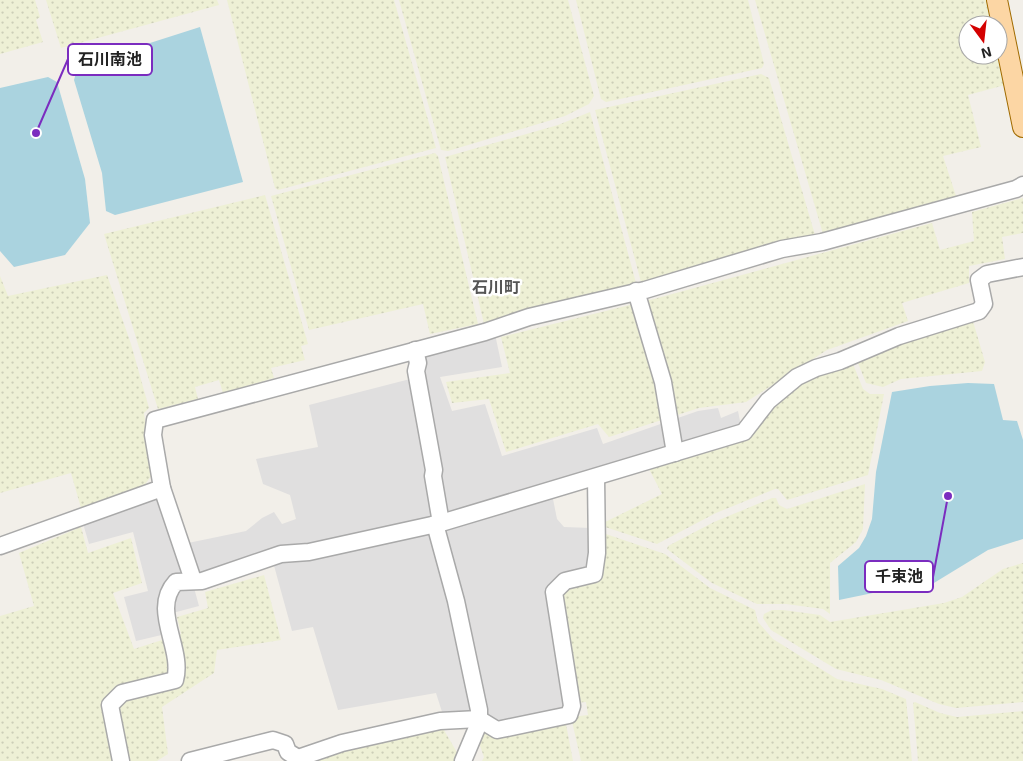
<svg xmlns="http://www.w3.org/2000/svg" width="1023" height="761" viewBox="0 0 1023 761" font-family="'Exo 2','Noto Sans JP',sans-serif">
<defs>
<pattern id="farmland-dots" width="8" height="8" patternUnits="userSpaceOnUse" patternTransform="scale(1.25)"><rect width="8" height="8" fill="#eef0d5"/><path d="M2 2h.1M6 6h.1" fill="none" stroke="#ccceb7" stroke-width="1.8" stroke-linecap="round"/></pattern>
</defs>
<rect width="100%" height="100%" fill="#f2efe9"/>
<!-- residential -->
<path fill="#e0dfdf" d="M495 334 502 367 440 377 452 411 485 404 502 456 597 428 603 444 698 411 718 408 721 418 738 411 741 426 551 489 557 519 564 527 591 528 590 571 555 578 547 591 549 618 565 704 560 710 496 724 443 715 436 693 338 710 313 627 292 631 273 562 193 584 199 606 165 615 170 633 136 641 124 597 148 591 133 532 89 544 82 520 157 496 188 543 246 531 262 518 274 512 282 524 296 519 290 495 263 484 256 459 318 447 309 405 414 378 408 357Z"/>
<!-- farmland -->
<g fill="url(#farmland-dots)">
<path d="M0 0H35L40 17 36 20 43 42 0 54Z"/>
<path d="M46 0H217L219 5 61 48Z"/>
<path d="M227 0H394L436 148 278 190 275 188Z"/>
<path d="M399 0H568L594 96 589 104 565 116 448 151 441 150Z"/>
<path d="M576 0H748L764 64 762 68 606 102 601 99Z"/>
<path d="M755 0H988L993 25H968V55H998V50L1005 85 968 95 981 147 943 156 957 199 823 234Z"/>
<path d="M761 74 769 78 815 235 641 282 595 110Z"/>
<path d="M590 112 636 283 484 324 445 157 558 125Z"/>
<path d="M435 153 438 156 478 324 430 334 423 304 309 330 271 196Z"/>
<path d="M265 195 308 344 301 346 305 360 271 368 274 378 223 393 219 380 195 387 198 399 158 409 104 234Z"/>
<path d="M1023 198V233L1002 237 1005 259 969 266V283L902 303 908 321 827 350 746 402 699 408 609 437 598 424 506 452 489 399 452 403 446 382 510 373 501 337 654 299 932 223 940 250 974 241 972 212Z"/>
<path d="M107 275 131 344 149 408 144 413 152 475 141 490 81 508 71 473 0 493V276L8 296Z"/>
<path d="M972 318 985 362 982 371 901 379 883 387 866 383 856 358Z"/>
<path d="M853 364 863 389 870 394H884L868 475 787 500 778 489H775L716 513 657 544 599 525 662 494 649 469 744 436 771 403 816 371Z"/>
<path d="M865 484 863 529 856 542 830 563V614L823 609 786 604H757L712 583 667 549 668 546 714 522 772 498H776L779 505 787 509Z"/>
<path d="M81 527 88 553 131 538 142 583 113 593 134 649 181 634 177 617 208 608 205 592 264 575 281 640 217 650 214 673 162 707 168 754 157 761H0V616L34 606 19 553Z"/>
<path d="M597 531 665 554 710 588 755 610 758 622 773 639 837 679 882 689 906 699 912 761H581L571 717 588 715 586 702 574 703 556 589 590 580Z"/>
<path d="M1023 563V702L956 708 939 704 881 680 836 669 771 630 763 618 764 614 772 610H783L820 615 830 622 944 603 962 597 1003 569Z"/>
<path d="M915 702 940 713 957 717 1023 711V761H918L913 703Z"/>
<path d="M565 719 573 761H482L484 757 478 740 484 729Z"/>
<path d="M441 725 462 761H291Z"/>
</g>
<!-- water -->
<g fill="#aad3df">
<path d="M200 27 243 182 115 215 106 211 102 173 74 80 78 66Z"/>
<path d="M48 77 57 82 85 179 90 223 65 255 14 267 0 251V88Z"/>
<path d="M968 383 994 384 1003 420 1017 421 1023 440V539L988 550 929 586 897 588 839 600 838 566 859 548 866 536 872 519 876 472 892 392 930 386Z"/>
</g>
<g fill="none" stroke-linecap="round" stroke-linejoin="round">
<defs>
<g id="minor">
<path d="M636 291 663 382 675 453"/>
<path d="M415 350 418 363 416 371 434 470 433 476 441 523"/>
<path d="M162 488 193 580"/>
<path d="M435 524 456 601 479 710V723L463 761"/>
<path d="M0 546 162 488 153 435 155 420 485 332 529 317 645 290 782 249 822 242 1016 189 1023 185"/>
<path d="M121 761 110 705 122 693 175 680C184 648 150 610 176 582L202 581 281 554 309 552 441 523 744 432 768 401 797 377 816 368 840 361 899 336 979 311 984 304 979 280 987 274 1023 267"/>
<path d="M190 761 273 740 285 744 288 752 298 758 342 743 440 721 479 719 497 730 569 715 572 706 554 592 565 581 594 574 597 553 596 477"/>
</g>
<path id="major" d="M997 0 1023 127"/>
</defs>
<!-- minor casing -->
<use href="#minor" stroke="#a9a9a9" stroke-width="19"/>
<!-- major casing -->
<use href="#major" stroke="#a06b00" stroke-width="22"/>
<!-- minor -->
<use href="#minor" stroke="#fff" stroke-width="16"/>
<!-- major -->
<use href="#major" stroke="#fcd6a4" stroke-width="20"/>
</g>
<g text-anchor="middle" stroke-width="5" stroke-linejoin="round" paint-order="stroke">
<!-- neighbourhood labels -->
<g font-size="16" font-weight="bold" fill="#555" stroke="#fff">
<text x="496" y="293">石川町</text>
</g>
</g>
<!-- callouts -->
<path fill="none" stroke="#7b2cbf" stroke-width="2" d="M36 133L68 59M948 496L933 577"/>
<g fill="#7b2cbf" stroke="#fff" stroke-width="2">
<circle cx="36" cy="133" r="5"/>
<circle cx="948" cy="496" r="5"/>
</g>
<g fill="#fff" stroke="#7b2cbf" stroke-width="2">
<rect x="68" y="44" width="84" height="31" rx="5"/>
<rect x="865" y="561" width="68" height="31" rx="5"/>
</g>
<g font-size="16" text-anchor="middle" font-weight="bold" fill="#222">
<text x="110" y="65">石川南池</text>
<text x="899" y="582">千束池</text>
</g>
<!-- north arrow -->
<g transform="translate(983 40) rotate(165)"><circle r="24" fill="#ffffff" stroke="#a7a7a7"/>
<path d="M0-4L9 19L0 12L-9 19Z" fill="#d40000"/>
<text y="-8" font-size="14" font-weight="bold" text-anchor="middle" fill="#222222">N</text>
</g>
</svg>
